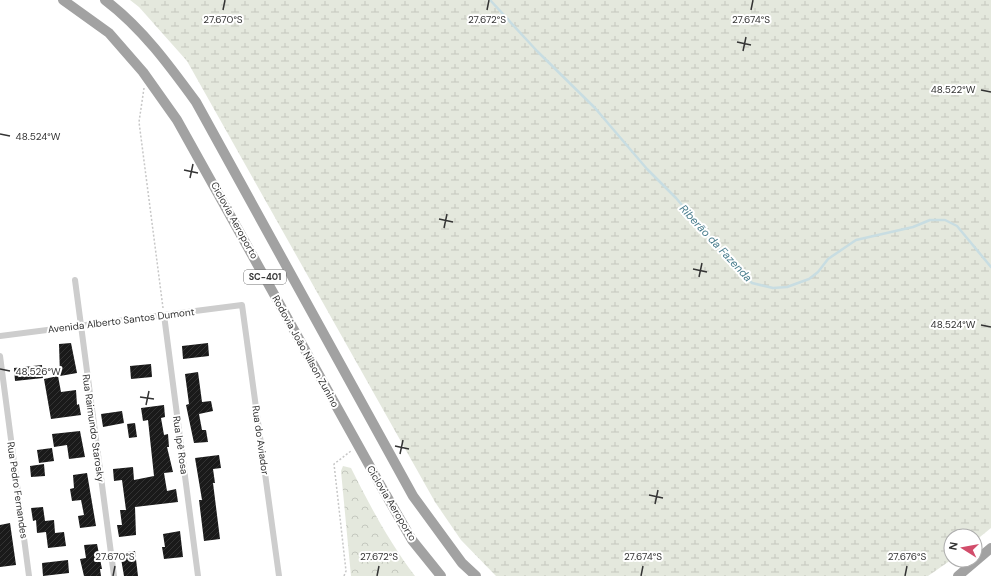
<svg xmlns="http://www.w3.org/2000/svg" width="991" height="576" viewBox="0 0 991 576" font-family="'DM Sans',sans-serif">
<defs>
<pattern id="forest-crowns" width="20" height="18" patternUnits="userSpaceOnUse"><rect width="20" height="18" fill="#e4e8dd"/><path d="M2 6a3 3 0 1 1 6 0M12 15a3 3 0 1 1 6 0" fill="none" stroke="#c4c7be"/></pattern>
<pattern id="wetland-marsh" width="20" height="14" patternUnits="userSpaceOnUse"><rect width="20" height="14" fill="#e4e8dd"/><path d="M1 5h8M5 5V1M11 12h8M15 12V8" fill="none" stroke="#c4c7be"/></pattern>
<pattern id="building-hatch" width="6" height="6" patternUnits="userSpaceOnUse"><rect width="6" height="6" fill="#1a1a1a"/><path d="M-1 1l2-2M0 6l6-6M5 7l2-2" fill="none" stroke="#333"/></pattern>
</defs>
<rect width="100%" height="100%" fill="#fff"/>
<!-- forest -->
<path fill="url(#forest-crowns)" d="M343 466 351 468C370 506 389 542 415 576H351L341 471Z"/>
<!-- wetland -->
<path fill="url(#wetland-marsh)" d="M130 0H991V528L975 541V536H951V560L928 576H496L461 540 435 502 187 61 139 7Z"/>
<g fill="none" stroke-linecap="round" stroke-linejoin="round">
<!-- stream -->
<path stroke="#c8dde2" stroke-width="2.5" d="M490 0 537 51 595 108 647 169 676 198 726 257 752 283 773 288 787 287 809 279 818 272 828 259 856 240 913 227 930 220H945L957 226 991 267"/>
</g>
<!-- building -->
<g fill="url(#building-hatch)">
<path d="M71 343 77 373 60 376 59 344Z"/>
<path d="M208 343 209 356 183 359 182 346Z"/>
<path d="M151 364 152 377 131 379 130 366Z"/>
<path d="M42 365 43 378 15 381 14 368Z"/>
<path d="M198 372 202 402 211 401 213 411 199 414 202 430H206L208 442 194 443 186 405 189 404 185 374Z"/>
<path d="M58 376 61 392 76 390 77 405 79 404 81 415 51 419 44 379Z"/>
<path d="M164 405 165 417 161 418 164 435 168 434 169 447H167L173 472 164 473 167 491 176 489 178 502 135 507 136 535 119 537 117 525H122L120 510H126L122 480 114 481 113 469 133 467 134 480 154 476 148 420 143 421 141 408Z"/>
<path d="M122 411 124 423 103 427 101 414Z"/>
<path d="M135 423 137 437 129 438 127 424Z"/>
<path d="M80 431 85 457 69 459 67 445 54 447 52 434Z"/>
<path d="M52 448 54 461 39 463 37 450Z"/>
<path d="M219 455 221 468 213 469 215 483H213L220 539 204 541 199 500H202L195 458Z"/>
<path d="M44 464 45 476 31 477 30 466Z"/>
<path d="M87 473 96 526 80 528 78 516 84 515 81 500 72 501 70 489 74 488 73 475Z"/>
<path d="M43 507 45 521 54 520 55 533 64 532 66 546 48 548 46 532 37 533 36 520 33 521 31 508Z"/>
<path d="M10 523 16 565 0 567V525Z"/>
<path d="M180 531 183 557 164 559 162 547H165L163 534Z"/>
<path d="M97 544 102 569H100L101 576H84L80 559 86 558 84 545Z"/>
<path d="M135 551 138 576H124L120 553Z"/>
<path d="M68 560 69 573 43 576 42 563Z"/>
</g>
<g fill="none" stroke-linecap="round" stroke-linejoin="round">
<!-- path -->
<g stroke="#c7c7c7" stroke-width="1.5" stroke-dasharray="2 2" stroke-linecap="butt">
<path d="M144 88 139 122 163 308"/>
<path d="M344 576 346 571 334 464 351 451"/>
</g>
<!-- minor -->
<g stroke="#cdcdcd" stroke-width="6">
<path d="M75 280 114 576"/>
<path d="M164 315 198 576"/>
<path d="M0 336 242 305 279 576"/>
<path d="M0 356 29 576"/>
</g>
<!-- trunk -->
<g stroke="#a2a2a2" stroke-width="10">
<path d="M63 0 109 33 143 72 177 120 378 481 412 540 441 576"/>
<path d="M105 0C142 28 169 65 196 102L413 496 462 563 476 576"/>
<path d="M958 576 991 548"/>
</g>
</g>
<!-- ticks -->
<path fill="none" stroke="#333" stroke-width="1.5" d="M223 10 225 0M487 10 489 0M751 10 753 0M737 42 751 45M743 51 746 37M981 90 991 92M0 134 10 136M184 170 198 173M190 178 193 164M439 219 453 222M444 228 447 214M693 269 707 272M699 277 702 263M981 325 991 327M0 369 10 371M140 397 154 399M146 405 149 391M395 446 409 449M400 454 403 440M649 495 663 498M655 504 658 490M113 576 115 566M377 576 379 566M641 576 643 566M905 576 907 566"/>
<g text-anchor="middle" stroke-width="4" stroke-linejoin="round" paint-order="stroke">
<!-- shield labels -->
<rect fill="#fff" stroke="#707070" stroke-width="1" x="244" y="270" width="42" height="14" rx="3"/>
<g font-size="9" font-weight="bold" fill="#333">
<text x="265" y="280">SC-401</text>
</g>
<!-- street labels -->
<g font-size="10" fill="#333" stroke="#fff">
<text transform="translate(235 220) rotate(61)" y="4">Ciclovia Aeroporto</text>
<text transform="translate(121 320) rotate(-7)" y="4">Avenida Alberto Santos Dumont</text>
<text transform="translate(306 351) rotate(61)" y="4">Rodovia João Nilson Zunino</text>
<text transform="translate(94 428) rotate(82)" y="4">Rua Raimundo Starosky</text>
<text transform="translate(261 440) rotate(82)" y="4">Rua do Aviador</text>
<text transform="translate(181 445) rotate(82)" y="4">Rua Ipê Rosa</text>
<text transform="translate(18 490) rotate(82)" y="4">Rua Pedro Fernandes</text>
<text transform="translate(392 503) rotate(59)" y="4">Ciclovia Aeroporto</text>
</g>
<!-- water labels -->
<g font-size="11" font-style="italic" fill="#497d8d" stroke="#fff">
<text transform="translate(716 243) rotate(47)" y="4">Riberão da Fazenda</text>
</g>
</g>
<g font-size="10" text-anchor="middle" fill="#333" stroke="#fff" stroke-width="4" stroke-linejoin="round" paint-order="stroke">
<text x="223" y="23">27.670°S</text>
<text x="487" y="23">27.672°S</text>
<text x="751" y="23">27.674°S</text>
<text x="953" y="93">48.522°W</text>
<text x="38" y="140">48.524°W</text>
<text x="953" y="328">48.524°W</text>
<text x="38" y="375">48.526°W</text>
<text x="115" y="560">27.670°S</text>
<text x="379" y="560">27.672°S</text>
<text x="643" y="560">27.674°S</text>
<text x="907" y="560">27.676°S</text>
</g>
<!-- north arrow -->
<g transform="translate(963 548) rotate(281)"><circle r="19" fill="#ffffff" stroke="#adadad"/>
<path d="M0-3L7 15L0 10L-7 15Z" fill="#d24d6b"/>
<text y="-6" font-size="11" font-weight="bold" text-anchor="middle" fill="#333333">N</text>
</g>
</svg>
